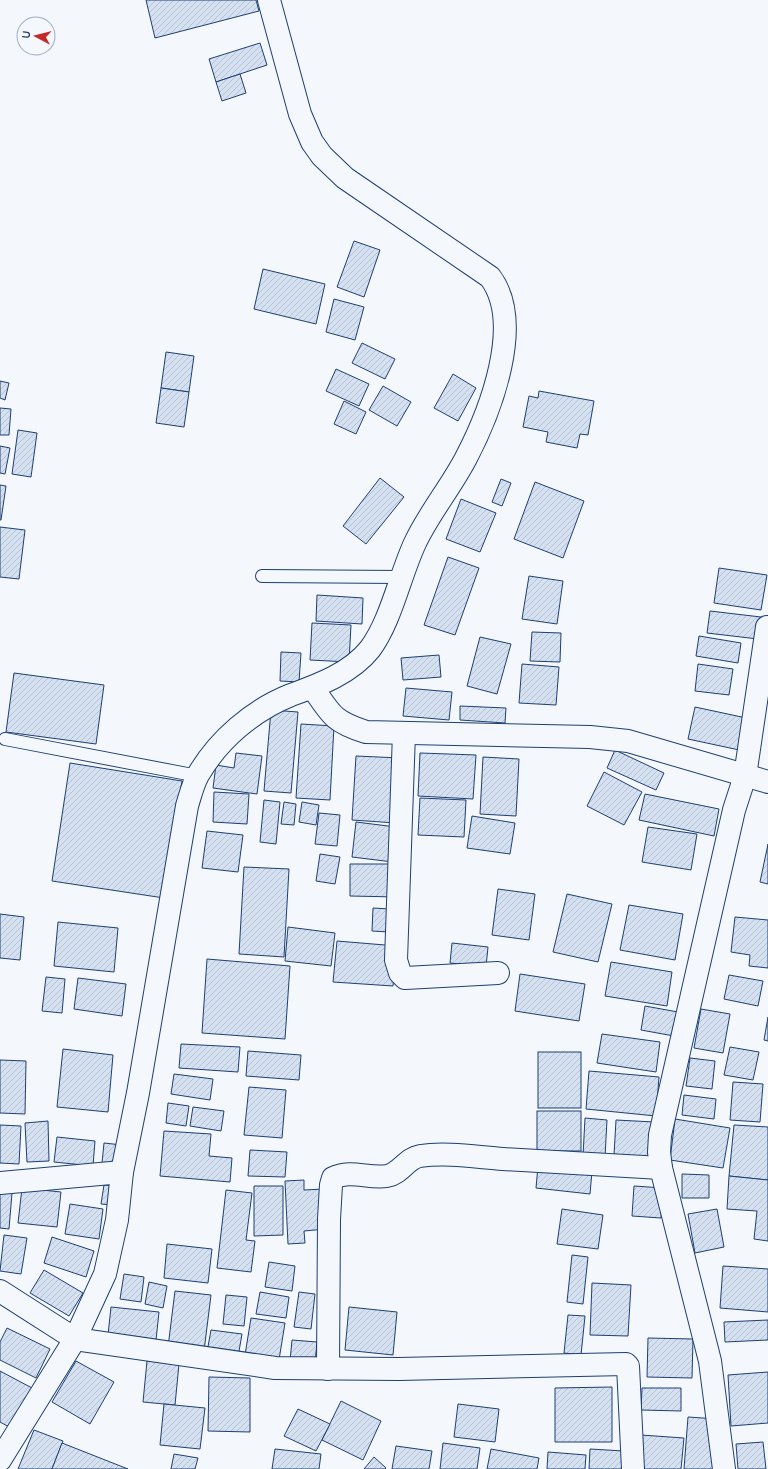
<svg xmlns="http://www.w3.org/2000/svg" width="768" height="1469" viewBox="0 0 768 1469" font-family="Quicksand,sans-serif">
<defs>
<pattern id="building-hatch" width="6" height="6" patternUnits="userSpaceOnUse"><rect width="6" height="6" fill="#d5e0f0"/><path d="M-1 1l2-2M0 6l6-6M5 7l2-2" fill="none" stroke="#b6c1d1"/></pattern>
</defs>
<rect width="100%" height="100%" fill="#f4f7fb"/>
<!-- building -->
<g fill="url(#building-hatch)" stroke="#1d3f73">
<path d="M146 0H256L259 11 155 38Z"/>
<path d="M260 43 267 65 216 82 209 59Z"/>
<path d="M240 74 246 93 222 101 216 82Z"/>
<path d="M354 241 380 250 364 297 337 287Z"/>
<path d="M263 269 325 284 316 324 254 309Z"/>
<path d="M334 299 364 307 355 340 326 332Z"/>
<path d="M362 343 395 359 385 379 352 363Z"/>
<path d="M166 352 194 356 189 392 161 388Z"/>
<path d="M336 369 369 384 359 406 326 391Z"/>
<path d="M453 374 476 388 458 421 434 408Z"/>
<path d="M0 381 9 383 5 400 0 398Z"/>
<path d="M383 386 411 402 397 426 369 410Z"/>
<path d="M161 388 189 392 184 427 156 423Z"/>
<path d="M539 391 594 401 588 435 580 434 577 448 546 442 548 432 523 427 529 396 538 398Z"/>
<path d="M344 401 366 412 356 434 334 424Z"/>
<path d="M0 408 11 409 9 435H0Z"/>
<path d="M18 430 37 433 31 477 12 474Z"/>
<path d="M0 446 10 448 5 474 0 473Z"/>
<path d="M380 478 404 497 366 544 343 526Z"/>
<path d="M501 479 511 483 502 506 492 502Z"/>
<path d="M535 482 584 501 563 558 514 539Z"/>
<path d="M0 485 6 486 1 520H0Z"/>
<path d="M461 499 496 513 480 552 446 539Z"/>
<path d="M0 527 25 530 19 579 0 577Z"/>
<path d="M448 557 479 568 455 635 424 625Z"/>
<path d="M719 568 767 575 761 610 714 603Z"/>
<path d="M529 576 563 581 557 624 522 619Z"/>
<path d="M317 595 363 598 362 624 316 621Z"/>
<path d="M710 611 761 617 758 639 707 633Z"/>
<path d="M312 623 351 625 349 662 310 660Z"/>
<path d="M532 632 561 633 560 662 530 661Z"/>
<path d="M699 636 741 643 738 663 696 656Z"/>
<path d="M480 637 511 644 497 694 467 686Z"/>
<path d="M281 652 301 653 299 682 280 681Z"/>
<path d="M439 655 441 677 403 680 401 658Z"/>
<path d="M522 664 559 667 556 705 519 703Z"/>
<path d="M698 664 733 669 729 695 695 691Z"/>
<path d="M14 673 104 685 96 744 6 732Z"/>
<path d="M406 688 452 692 449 720 403 716Z"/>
<path d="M460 706 506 708 505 723 460 720Z"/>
<path d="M695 707 751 719 744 751 688 739Z"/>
<path d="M271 710 298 712 291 793 264 791Z"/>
<path d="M301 724 334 726 330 800 296 798Z"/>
<path d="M615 750 664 773 656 790 607 768Z"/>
<path d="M236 753 262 756 257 794 213 788 216 765 234 768Z"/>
<path d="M420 753 476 755 473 799 418 796Z"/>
<path d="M356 756 400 758 396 823 352 820Z"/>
<path d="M483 757 519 759 516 816 480 814Z"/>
<path d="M70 763 182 781 164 898 52 881Z"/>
<path d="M604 772 642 792 624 825 587 806Z"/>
<path d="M214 792 249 794 247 824 213 822Z"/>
<path d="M645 794 719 809 714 836 639 820Z"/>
<path d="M420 798 466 800 464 837 418 835Z"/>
<path d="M264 800 280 802 276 844 260 842Z"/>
<path d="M284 802 296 804 294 825 281 824Z"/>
<path d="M302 802 319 805 316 825 299 822Z"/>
<path d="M319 813 340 815 337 846 315 844Z"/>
<path d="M472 816 515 823 510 854 467 848Z"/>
<path d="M356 822 396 827 393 862 352 857Z"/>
<path d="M648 827 697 834 691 870 642 862Z"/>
<path d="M207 831 243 835 238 872 202 868Z"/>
<path d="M768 844V884L760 882Z"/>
<path d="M320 854 340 857 335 884 316 881Z"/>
<path d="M350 864H398V897L350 896Z"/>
<path d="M244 867 289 869 284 957 239 954Z"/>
<path d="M498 889 535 894 529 940 492 935Z"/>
<path d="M567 894 612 904 598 962 553 952Z"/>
<path d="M629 905 683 914 675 960 620 950Z"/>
<path d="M373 908 390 909 389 932 372 931Z"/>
<path d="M0 914 24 917 20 960 0 958Z"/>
<path d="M735 917 768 920V968L749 966 750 955 731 952Z"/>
<path d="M58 922 118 928 114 972 54 966Z"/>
<path d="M288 927 335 933 331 966 285 961Z"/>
<path d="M337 941 397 946 393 986 333 982Z"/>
<path d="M452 943 488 947 486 967 450 963Z"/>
<path d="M207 959 290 966 285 1039 202 1033Z"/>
<path d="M611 962 672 972 667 1006 605 996Z"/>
<path d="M520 974 585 984 579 1021 515 1011Z"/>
<path d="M729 975 763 981 758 1006 724 999Z"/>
<path d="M46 977 65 979 62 1013 42 1011Z"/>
<path d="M78 978 126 984 122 1016 74 1009Z"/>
<path d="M645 1006 678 1012 674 1036 641 1030Z"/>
<path d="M701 1009 730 1014 723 1053 694 1048Z"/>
<path d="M768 1017V1041L764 1040Z"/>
<path d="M602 1034 660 1042 656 1072 597 1063Z"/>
<path d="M181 1044 240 1047 238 1072 179 1068Z"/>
<path d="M730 1047 759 1052 753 1080 724 1075Z"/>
<path d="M63 1049 113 1055 108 1112 57 1107Z"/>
<path d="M248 1051 301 1055 299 1080 246 1076Z"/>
<rect x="538" y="1052" width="43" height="56"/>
<path d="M690 1058 715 1061 712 1089 686 1086Z"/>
<path d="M0 1060 26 1061 25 1114 0 1113Z"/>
<path d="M589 1071 659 1077 656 1116 586 1109Z"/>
<path d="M174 1074 213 1079 210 1100 171 1094Z"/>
<path d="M733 1082 763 1084 760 1122 730 1120Z"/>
<path d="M249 1087 286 1090 282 1138 244 1135Z"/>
<path d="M684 1095 716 1099 714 1119 682 1115Z"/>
<path d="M168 1103 189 1106 186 1126 166 1123Z"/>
<path d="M193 1107 224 1111 221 1131 190 1126Z"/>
<rect x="537" y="1111" width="44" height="40"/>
<path d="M585 1118 607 1120 605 1157 583 1156Z"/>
<path d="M675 1119 730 1128 723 1168 670 1160Z"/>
<path d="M616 1120 654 1122 653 1157 614 1155Z"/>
<path d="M48 1121 49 1161 27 1162 25 1123Z"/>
<path d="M0 1125 21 1126 19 1164 0 1163Z"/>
<path d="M734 1125 768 1127V1180L729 1176Z"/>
<path d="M164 1131 211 1134 209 1156 232 1158 230 1182 160 1176Z"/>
<path d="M57 1137 95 1141 93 1166 54 1162Z"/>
<path d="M104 1143 122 1145 120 1164 102 1163Z"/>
<path d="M250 1150 287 1152 285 1177 248 1176Z"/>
<path d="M538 1166 592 1171 590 1194 536 1188Z"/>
<path d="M682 1174 709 1175V1198H682Z"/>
<path d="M729 1176 768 1180V1241L754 1239 757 1211 727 1209Z"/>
<path d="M304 1180V1190L324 1189 326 1229 304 1231 305 1243 288 1244 285 1181Z"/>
<path d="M104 1185 116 1186 113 1205 101 1204Z"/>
<path d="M254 1186H283V1235L254 1236Z"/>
<path d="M634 1186 663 1188 661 1218 632 1216Z"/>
<path d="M22 1188 61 1192 57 1227 18 1223Z"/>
<path d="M226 1190 252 1193 246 1240 255 1241 251 1272 217 1268Z"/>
<path d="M0 1192 12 1193 9 1229 0 1228Z"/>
<path d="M70 1204 103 1209 99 1239 65 1234Z"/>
<path d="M562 1209 603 1215 598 1249 557 1244Z"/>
<path d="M717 1209 724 1247 695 1253 688 1214Z"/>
<path d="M4 1235 27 1238 21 1274 0 1271Z"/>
<path d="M52 1237 94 1251 86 1277 44 1263Z"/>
<path d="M167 1244 212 1249 208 1283 164 1278Z"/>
<path d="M572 1255 588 1257 583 1304 567 1302Z"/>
<path d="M269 1262 295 1266 292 1291 265 1287Z"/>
<path d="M723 1266 768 1269V1312L720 1308Z"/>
<path d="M44 1270 83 1293 69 1316 30 1293Z"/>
<path d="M124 1274 144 1277 141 1302 120 1299Z"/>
<path d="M149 1282 167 1286 163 1308 145 1304Z"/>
<path d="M592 1283 631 1285 628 1336 590 1335Z"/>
<path d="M175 1291 211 1295 204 1351 168 1347Z"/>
<path d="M260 1292 289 1297 286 1318 256 1314Z"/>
<path d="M299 1292 315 1294 311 1329 294 1327Z"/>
<path d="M226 1295 247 1297 244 1326 223 1324Z"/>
<path d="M111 1307 159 1312 156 1340 108 1335Z"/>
<path d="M349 1307 397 1312 393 1355 345 1350Z"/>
<path d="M568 1315 585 1316 581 1355 564 1353Z"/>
<path d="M251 1318 285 1323 278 1366 244 1361Z"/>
<path d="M768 1320V1340L725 1342 724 1322Z"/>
<path d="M7 1328 50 1349 36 1378 0 1360V1342Z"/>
<path d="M211 1330 242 1334 238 1357 207 1352Z"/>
<path d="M648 1338 693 1339 692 1378 647 1377Z"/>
<path d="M292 1340 317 1342 315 1363 290 1361Z"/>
<path d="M76 1361 114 1382 90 1424 52 1402Z"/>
<path d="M147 1361 179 1364 175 1405 143 1402Z"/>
<path d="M0 1371 32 1388 11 1428 0 1422Z"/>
<path d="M768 1372V1423L731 1426 728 1375Z"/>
<path d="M209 1377 250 1378V1432L208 1431Z"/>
<path d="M612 1387V1442H555V1388Z"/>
<path d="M642 1388H681V1411L641 1410Z"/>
<path d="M341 1401 381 1421 363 1460 322 1440Z"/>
<path d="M164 1404 205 1408 200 1449 160 1445Z"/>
<path d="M458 1404 499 1409 495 1442 454 1437Z"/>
<path d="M298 1409 330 1424 316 1451 284 1436Z"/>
<path d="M688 1417 717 1419 714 1469H684Z"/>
<path d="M34 1430 63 1441 52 1469H18Z"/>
<path d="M641 1435 684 1438 681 1469H638Z"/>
<path d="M763 1442 766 1469H738L736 1444Z"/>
<path d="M62 1443 128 1469H52Z"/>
<path d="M443 1443 480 1448 477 1469H440Z"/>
<path d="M396 1446 432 1451 429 1469H392Z"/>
<path d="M275 1449 321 1454 319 1469H272Z"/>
<path d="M491 1449 539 1458 537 1469H487Z"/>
<path d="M590 1449 624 1451 623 1469H589Z"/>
<path d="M548 1452 586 1455 585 1469H547Z"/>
<path d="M174 1454 198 1458 195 1469H171Z"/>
<path d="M374 1457 386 1468 385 1469H364Z"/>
</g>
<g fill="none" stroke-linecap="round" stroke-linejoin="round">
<defs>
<g id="service">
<path d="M262 576 400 577"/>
<path d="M5 739 198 776"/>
</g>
<g id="minor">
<path d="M313 688C331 715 334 722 366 732L590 737 628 741 768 782"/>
<path d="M404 733 396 960 400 973 405 978 498 973"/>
<path d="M0 1183 122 1172"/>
<path d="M0 1291 75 1339 275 1368 399 1369 626 1364 628 1366 633 1469"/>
<path d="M328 1369 329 1219 331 1185 333 1178C351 1169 368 1179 387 1176 400 1174 407 1158 420 1156 446 1152 476 1157 503 1159 555 1162 608 1165 661 1168"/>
<path d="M0 1460 75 1339 105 1274 117 1220 122 1172 138 1093 187 806C190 796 193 784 198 775 218 740 253 710 291 695 319 685 351 673 370 649 391 621 400 575 415 543 429 513 451 487 466 458 490 412 525 323 490 277L345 178 322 156 312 142 300 114 269 0"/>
<path d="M724 1469 710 1361 661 1168 659 1152 660 1135 734 810 745 776 767 627"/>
</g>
</defs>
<!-- service casing -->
<use href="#service" stroke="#1d3f73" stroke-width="14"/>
<!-- minor casing -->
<use href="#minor" stroke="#1d3f73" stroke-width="24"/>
<!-- service -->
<use href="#service" stroke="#f4f7fb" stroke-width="12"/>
<!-- minor -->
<use href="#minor" stroke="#f4f7fb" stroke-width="22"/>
</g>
<!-- north arrow -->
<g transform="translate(36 36) rotate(277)"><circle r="19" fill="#f4f7fb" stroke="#9eadc5"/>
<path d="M0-3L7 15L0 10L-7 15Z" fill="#c62828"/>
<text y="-6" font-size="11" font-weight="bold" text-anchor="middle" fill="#1d3f73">U</text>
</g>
</svg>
